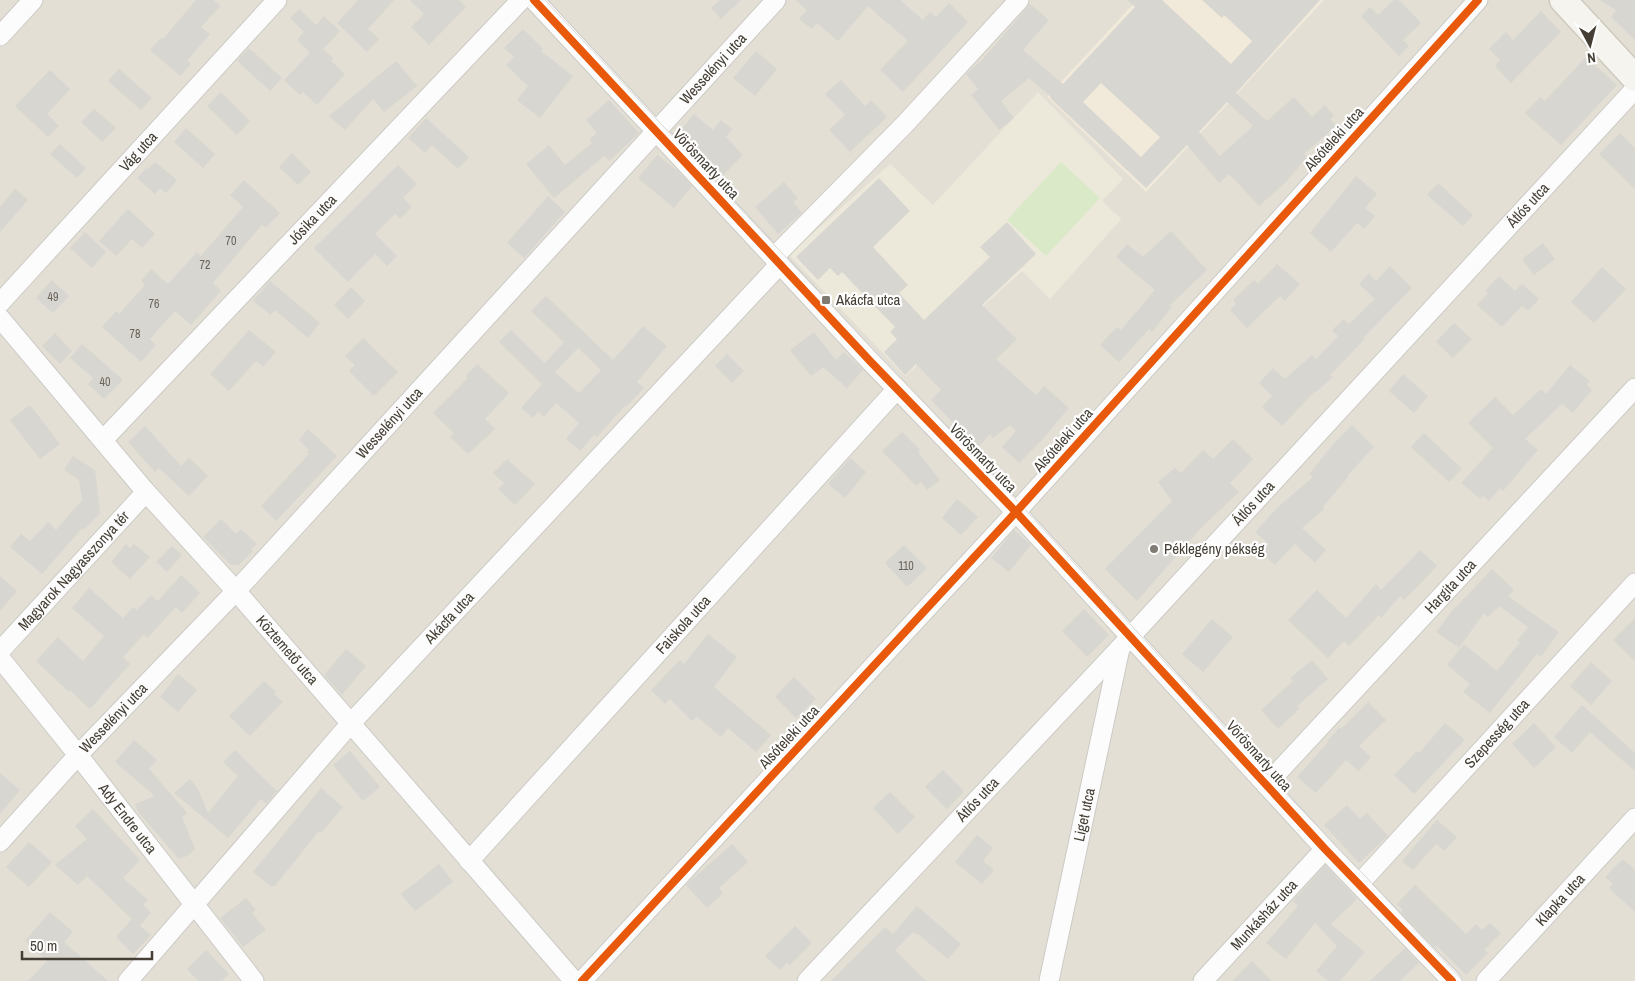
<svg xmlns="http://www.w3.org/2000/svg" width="1635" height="981" viewBox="0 0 1635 981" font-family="'Archivo Narrow',sans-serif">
<rect width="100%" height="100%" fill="#eeede8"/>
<!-- residential -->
<path fill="#e3dfd5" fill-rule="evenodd" d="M0 0H1635V981H0ZM890 164 933 206 1102 201 1121 219 1050 298 1022 271 905 376Z"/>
<!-- commercial -->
<path fill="#f1e9da" d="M1137 0H1324L1146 192 1047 97Z"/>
<!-- education -->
<path fill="#ece8da" d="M1038 92 1123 179 1102 201 1121 219 1050 299 1022 271 905 376 789 255 890 164 933 205Z"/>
<!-- green -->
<path fill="#dae9c8" d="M1061 162 1100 198 1046 256 1007 220Z"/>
<!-- building -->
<g fill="#d8d6d0" fill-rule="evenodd">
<path d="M196 0H214L220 6 201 27 210 34 187 61 191 64 180 76 150 50 161 38 163 39Z"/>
<path d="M358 0H394L368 29 379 39 367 52 337 23Z"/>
<path d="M410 0H459L466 7 429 45 411 27 424 14Z"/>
<path d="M720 0H741L721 19 711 8Z"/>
<path d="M795 0H900L923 20 930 12 936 17 949 3 968 22 903 92 880 70 908 41 888 23V24L868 6 838 41 817 23 812 29 799 19 807 10Z"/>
<path d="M1127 0H1162L1231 64 1252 41 1224 15 1222 18 1202 0H1320L1236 93 1267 121 1294 97 1312 117 1325 105 1334 116 1330 119 1336 126 1304 154 1307 157 1286 182 1259 206 1229 174 1219 183 1187 145 1146 188 1050 98 1051 97 1029 78 1001 101 1014 118 999 130 971 95 978 89 966 74 982 60 1030 4 1049 20 1023 50 1063 84 1135 7ZM1101 83 1160 137 1141 157 1083 102ZM1227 102 1253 126 1220 156 1199 132Z"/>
<path d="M1394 0H1399L1421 23 1403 40 1409 46 1399 56 1361 16 1370 7 1378 15Z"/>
<path d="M1600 0H1635V40L1611 17 1616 10Z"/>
<path d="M299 9 316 25 324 16 340 31 323 49 333 58 331 61 345 74 317 105 303 92 300 95 284 80 310 53 297 40 304 32 290 18Z"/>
<path d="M1541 11 1561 32 1511 83 1495 66 1500 60 1489 49 1506 32 1513 40Z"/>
<path d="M523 29 543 49 541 51 573 76 540 118 517 100 528 86 506 65 514 57 504 48Z"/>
<path d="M249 48 282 78 270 91 237 61Z"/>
<path d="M756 51 777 69 755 96 733 78Z"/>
<path d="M1586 57 1617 85 1561 145 1525 113 1540 97 1545 101Z"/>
<path d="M396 61 417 86 384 112 373 99 345 130 329 116Z"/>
<path d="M119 69 152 98 141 110 108 81Z"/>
<path d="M50 70 70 89 47 114 59 126 48 137 15 106Z"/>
<path d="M841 80 865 106 871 100 887 117 850 152 829 130 845 115 825 94Z"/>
<path d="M221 92 250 121 237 135 207 106Z"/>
<path d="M609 100 639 133 609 161 604 156 554 198 526 164 549 145 565 165 592 143 589 140 597 133 586 120Z"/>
<path d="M94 109 116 128 102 142 81 122Z"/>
<path d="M694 114 713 130 721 120 732 129 726 137 743 155 720 178 709 166 707 169 693 155 699 149 679 132Z"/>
<path d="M426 118 469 157 458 169 432 145 425 153 408 138Z"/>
<path d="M186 128 215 154 203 168 174 142Z"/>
<path d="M1620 133 1635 148V189L1599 154Z"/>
<path d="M60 144 86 168 77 178 50 154Z"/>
<path d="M292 153 311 172 298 185 279 167Z"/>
<path d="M657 155 678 171 692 186 674 208 638 178Z"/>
<path d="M155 162 177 180 166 193 160 188 155 194 137 178 147 167 148 169Z"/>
<path d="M398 165 417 184 403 198 412 207 400 219 395 214 375 234 397 256 387 266 375 254 348 282 314 248Z"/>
<path d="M1356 176 1377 194 1365 208 1375 216 1364 229 1357 223 1331 252 1310 233Z"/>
<path d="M879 178 910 211 873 247 908 285 899 293 924 320 990 257 980 247 1007 222 1036 254 982 305 1017 339 996 359 1036 395 1044 386 1069 408 1041 441 1019 463 1002 447 1016 431 1010 425 993 438 990 434 975 451 953 431 957 427 931 400 941 390 916 364 905 375 884 352 897 339 890 332 895 327 842 272 838 276 830 268 818 280 796 257Z"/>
<path d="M244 180 280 213 266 228 262 225 213 283 221 291 191 325 175 311 150 339 156 345 141 362 102 327 116 311 119 314 145 285 141 281 151 269 168 284 197 252 201 256 243 207 230 195Z"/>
<path d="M784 182 798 198 793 202 802 213 778 234 755 207Z"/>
<path d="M1438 183 1473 215 1463 226 1427 195Z"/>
<path d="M15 189 28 200 0 232V207Z"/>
<path d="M548 196 565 212 524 258 507 243Z"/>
<path d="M128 209 155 234 142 248 132 239 116 256 99 241Z"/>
<path d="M1171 231 1207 270 1169 306 1172 307 1152 332 1149 329 1119 362 1100 345 1117 327 1121 330 1155 290 1116 257 1127 244 1143 257Z"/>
<path d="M85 232 106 252 92 268 70 248Z"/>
<path d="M1543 243 1555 259 1534 275 1522 259Z"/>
<path d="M1277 264 1300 284 1285 301 1280 296 1247 328 1230 310 1236 304 1233 300 1254 280 1258 284Z"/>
<path d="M1390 266 1412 288 1363 338 1365 339 1330 375 1333 377 1316 392 1315 391 1282 426 1262 407 1272 396 1259 383 1273 368 1285 379 1312 355 1316 359 1338 336 1332 330 1344 319 1349 324 1375 299 1359 284 1369 273 1376 281Z"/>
<path d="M1602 267 1626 289 1594 323 1571 302Z"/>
<path d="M1499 276 1515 291 1522 284 1539 299 1528 311 1522 306 1502 327 1477 305 1488 293 1485 291Z"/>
<path d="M52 280 69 296 53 313 36 298Z"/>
<path d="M270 281 320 323 308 338 275 310 270 315 253 301Z"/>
<path d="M351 287 365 301 348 319 334 305Z"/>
<path d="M546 296 613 360 643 326 667 346 637 382 644 388 626 407 625 406 597 437 594 435 580 451 566 439 579 423 556 403 544 417 538 412 533 418 521 408 542 384 499 342 511 330 545 363 564 342 531 311ZM578 348 601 370 579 393 555 372Z"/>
<path d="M1454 323 1472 339 1453 358 1436 342Z"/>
<path d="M249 330 276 352 263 367 256 361 229 391 210 374Z"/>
<path d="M814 332 836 360 844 352 863 370 847 388 823 367 811 376 790 350Z"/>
<path d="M55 333 72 351 60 364 42 346Z"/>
<path d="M363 338 398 372 374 396 349 371 355 365 345 356Z"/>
<path d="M82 344 123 380 104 399 88 384 93 378 70 358Z"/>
<path d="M727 354 744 371 732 383 715 366Z"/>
<path d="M477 364 509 393 485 419 495 429 468 454 450 437 454 433 433 413 468 378 466 376Z"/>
<path d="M1570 365 1590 381 1587 385 1592 390 1573 413 1562 404 1525 439 1538 450 1503 491 1500 488 1489 501 1483 496 1480 499 1461 483 1493 448 1468 423 1495 397 1513 415 1541 389 1546 394Z"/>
<path d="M1403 374 1428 396 1414 413 1389 391Z"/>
<path d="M30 405 60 444 40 459 10 420Z"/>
<path d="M1352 425 1374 447 1348 475 1349 476 1323 507 1324 509 1302 528 1326 550 1315 563 1295 544 1275 565 1261 552 1269 544 1255 532 1278 507 1313 477 1309 474 1335 442Z"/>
<path d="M145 426 181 466 189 458 208 476 189 496 159 468 155 472 128 442Z"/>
<path d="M308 429 337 456 276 521 261 506 309 454 307 452 309 450 299 440Z"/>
<path d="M902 432 920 450 918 452 940 480 927 490 921 482 916 486 882 451Z"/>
<path d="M1424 433 1462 469 1449 482 1411 447Z"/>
<path d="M1233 439 1253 459 1230 483 1239 492 1200 529 1137 601 1105 569 1172 501 1158 482 1175 468 1181 473 1203 450 1213 459Z"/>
<path d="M73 456 95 470 100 513 84 530 82 528 42 574 10 547 21 534 30 541 48 522 56 530 82 500 79 480 64 470Z"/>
<path d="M850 458 866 472 845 498 828 484Z"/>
<path d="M507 459 535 484 515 505 498 489 504 483 493 473Z"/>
<path d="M957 499 978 517 961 535 942 518Z"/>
<path d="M221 519 236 534 241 529 257 544 251 549 253 551 239 565H231L203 537Z"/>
<path d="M1014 530 1031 545 1009 572 991 558Z"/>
<path d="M126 544 130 548 134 544 150 557 130 579 111 562Z"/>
<path d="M904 545 927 568 907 587 885 563Z"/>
<path d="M172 546 182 555 167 572 156 562Z"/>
<path d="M1420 550 1437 566 1404 600 1400 596 1381 618 1379 615 1349 646 1344 641 1328 658 1288 620 1317 590 1346 618 1376 584 1381 590Z"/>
<path d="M1492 569 1514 590 1508 596 1559 632 1541 657 1537 654 1490 713 1463 692 1470 684 1447 665 1464 644 1497 671 1520 642 1517 641 1528 627 1499 606 1488 617 1484 613 1459 648 1436 632 1455 607H1456Z"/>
<path d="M181 575 200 593 182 613 176 607 147 638 144 634 123 657 130 664 90 709 70 690 69 692 36 661 58 637 83 661 104 636 72 608 89 588 123 618 133 607 137 610 151 595 158 601Z"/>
<path d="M0 576 17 591 0 611Z"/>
<path d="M1084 609 1109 635 1087 657 1062 631Z"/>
<path d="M1635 618V661L1613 640Z"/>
<path d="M1212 619 1233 637 1203 672 1182 654Z"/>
<path d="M708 634 737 657 714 687 771 735 756 752 728 728 721 737 697 717 692 721 670 699 665 704 651 690 680 660 684 664Z"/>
<path d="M346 649 366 666 342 695 324 675Z"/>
<path d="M1312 660 1328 679 1297 706 1300 708 1278 729 1261 710 1293 681 1290 678Z"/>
<path d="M1591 662 1612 681 1591 705 1570 686Z"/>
<path d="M178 674 197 690 178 712 160 697Z"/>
<path d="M794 677 816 699 796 718 775 697Z"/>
<path d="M264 681 276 692 274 694 283 702 250 736 229 716Z"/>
<path d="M1368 702 1386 720 1359 746 1371 757 1359 771 1346 760 1316 793 1297 777 1329 741 1328 740 1339 728 1341 729Z"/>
<path d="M1582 705 1635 753V771L1590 732 1572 753 1554 737Z"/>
<path d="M1445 723 1465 740 1414 794 1394 775 1417 751 1419 753Z"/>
<path d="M1534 723 1556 747 1534 768 1512 744Z"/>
<path d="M134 740 157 760 149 769 187 813 182 817 195 849 187 856 179 859 138 812 135 804 155 796 115 762Z"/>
<path d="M235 750 277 791 266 804 261 799 228 838 174 793 190 779 198 789 208 813 238 776 223 762Z"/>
<path d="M350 751 380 787 363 801 333 765Z"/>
<path d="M943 770 964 791 947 809 925 787Z"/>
<path d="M0 773 20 790 0 814Z"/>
<path d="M321 788 343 807 321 833 319 831 275 886H270L253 872Z"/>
<path d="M890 792 915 817 898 834 873 808Z"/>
<path d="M1347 805 1360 819 1367 813 1388 836 1359 863 1324 825Z"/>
<path d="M93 809 140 860 123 878 148 900 143 905 151 913 140 926 151 935 133 954 116 937 132 919 87 876 78 885 55 865 87 839 75 826Z"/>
<path d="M1437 820 1457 837 1444 851 1436 844 1413 870 1402 861Z"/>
<path d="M977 835 993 848 983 861 994 870 982 884 955 862Z"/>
<path d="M29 842 52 862 29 887 6 867Z"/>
<path d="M732 844 748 862 719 888 723 893 707 908 686 885Z"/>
<path d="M1623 859 1635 870V912L1609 888 1613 884 1605 877Z"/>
<path d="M439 864 453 882 415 911 401 894Z"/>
<path d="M1325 865 1357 899 1331 924 1365 952 1340 981H1328L1316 971 1337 946 1315 923 1286 959 1266 943 1298 906 1293 901Z"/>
<path d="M1415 885 1466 934 1476 924 1482 930 1490 923 1501 933 1484 950 1488 953 1466 975 1437 946 1435 947 1401 912 1403 910 1397 904Z"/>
<path d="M246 898 256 910 252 913 266 930 243 947 220 918Z"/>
<path d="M917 906 961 944 948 959 918 934 917 935 913 932 895 950 926 981H831L885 927 893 934Z"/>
<path d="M50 912 73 932 64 942 108 981H28L47 961 25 941Z"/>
<path d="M795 926 812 943 790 965 787 963 780 970 765 956Z"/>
<path d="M1405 948 1419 963 1400 981H1370Z"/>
<path d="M206 950 229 974 222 981H198L187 969Z"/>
<path d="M1252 961 1272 981H1232Z"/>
</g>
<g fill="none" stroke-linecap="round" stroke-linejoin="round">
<defs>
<g id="street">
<path d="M534 0 870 361 1016 512 1325 849 1452 981"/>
<path d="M0 36 33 0"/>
<path d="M774 257 905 124 1019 0"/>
<path id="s1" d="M0 303 277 0"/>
<path id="s2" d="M0 318 146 492 236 591 574 981"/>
<path id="s3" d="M103 440 521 0"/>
<path id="s4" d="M0 651 146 492"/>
<path id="s5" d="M0 658 78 755 254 981"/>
<path id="s6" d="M1266 785 1635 388"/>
<path id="s7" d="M0 842 78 755 236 591 776 0"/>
<path id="s8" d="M469 861 897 389"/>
<path id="s9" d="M1359 884 1635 583"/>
<path id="s10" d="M128 981 351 723 780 264"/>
<path d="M582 981 1016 512 1478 0"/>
<path id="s11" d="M807 981 1120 648 1635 89"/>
<path id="s12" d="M1049 981 1120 648"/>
<path id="s13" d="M1203 981 1325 849"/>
<path id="s14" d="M1486 981 1635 818"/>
</g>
<path id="secondary" d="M1563 0 1635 78"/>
</defs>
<!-- street casing -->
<use href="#street" stroke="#cccac5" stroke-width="21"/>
<!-- secondary casing -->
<use href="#secondary" stroke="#cecabf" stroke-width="29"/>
<!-- street -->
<use href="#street" stroke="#fcfcfc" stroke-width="19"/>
<!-- secondary -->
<use href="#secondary" stroke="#f6f4ee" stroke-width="26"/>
<!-- tram -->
<path stroke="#d8d8d7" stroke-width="1" d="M545 0 780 251 1022 506 1272 779 1366 877 1463 981"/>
<defs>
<g id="cycleway">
<path d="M534 0 870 361 1016 512 1325 849 1452 981"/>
<path d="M582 981 1016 512 1478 0"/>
</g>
</defs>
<!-- cycleway casing -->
<use href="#cycleway" stroke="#fff" stroke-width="11"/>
<!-- cycleway -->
<use href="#cycleway" stroke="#e8590c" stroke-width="8"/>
</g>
<!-- markers -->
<g fill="#807b73" stroke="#fff" stroke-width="2">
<rect x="821" y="295" width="10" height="10" rx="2.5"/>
<circle cx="1154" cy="549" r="5"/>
</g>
<g text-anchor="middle" stroke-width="4.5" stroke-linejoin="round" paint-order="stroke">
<!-- number labels -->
<g font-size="12" fill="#6a655c">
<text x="231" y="245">70</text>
<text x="205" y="269">72</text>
<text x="53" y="301">49</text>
<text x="154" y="308">76</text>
<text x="135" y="338">78</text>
<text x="105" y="386">40</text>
<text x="906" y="570">110</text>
</g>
<!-- street labels -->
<g font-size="15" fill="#443e34" stroke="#fff">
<text dy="5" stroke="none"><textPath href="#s7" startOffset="1052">Wesselényi utca</textPath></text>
<text transform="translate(1334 139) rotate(-48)" y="5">Alsóteleki utca</text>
<text dy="5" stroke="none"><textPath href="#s1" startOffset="205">Vág utca</textPath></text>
<text transform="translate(706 164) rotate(47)" y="5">Vörösmarty utca</text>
<text dy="5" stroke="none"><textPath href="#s11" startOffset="1059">Átlós utca</textPath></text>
<text dy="5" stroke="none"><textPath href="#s3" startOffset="304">Jósika utca</textPath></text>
<text dy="5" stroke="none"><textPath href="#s7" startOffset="572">Wesselényi utca</textPath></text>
<text transform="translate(1063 440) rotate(-48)" y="5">Alsóteleki utca</text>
<text transform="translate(983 458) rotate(46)" y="5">Vörösmarty utca</text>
<text dy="5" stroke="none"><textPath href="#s11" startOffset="654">Átlós utca</textPath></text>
<text dy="5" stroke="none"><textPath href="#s4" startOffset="109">Magyarok Nagyasszonya tér</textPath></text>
<text dy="5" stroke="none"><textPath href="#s6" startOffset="271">Hargita utca</textPath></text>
<text dy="5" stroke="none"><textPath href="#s10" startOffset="485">Akácfa utca</textPath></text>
<text dy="5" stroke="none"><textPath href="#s8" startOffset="319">Faiskola utca</textPath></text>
<text dy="5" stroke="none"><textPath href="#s2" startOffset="439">Köztemető utca</textPath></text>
<text dy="5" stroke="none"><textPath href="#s7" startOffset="168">Wesselényi utca</textPath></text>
<text dy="5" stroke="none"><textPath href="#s9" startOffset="204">Szepesség utca</textPath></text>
<text transform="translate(789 737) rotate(-47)" y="5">Alsóteleki utca</text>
<text transform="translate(1259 756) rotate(48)" y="5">Vörösmarty utca</text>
<text dy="5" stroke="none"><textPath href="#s11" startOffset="249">Átlós utca</textPath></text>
<text dy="5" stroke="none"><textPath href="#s12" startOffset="170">Liget utca</textPath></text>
<text dy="5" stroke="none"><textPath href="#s5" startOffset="205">Ady Endre utca</textPath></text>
<text dy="5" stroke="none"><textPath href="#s14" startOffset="110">Klapka utca</textPath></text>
<text dy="5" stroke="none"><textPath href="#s13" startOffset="90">Munkásház utca</textPath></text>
</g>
<!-- poi labels -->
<g font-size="15" fill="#443e34" stroke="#fff" text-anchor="start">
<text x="836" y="305">Akácfa utca</text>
<text x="1164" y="554">Péklegény pékség</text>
</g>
</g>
<!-- north arrow -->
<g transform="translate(1590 45) rotate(173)" stroke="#ffffff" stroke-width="4" paint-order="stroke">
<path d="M0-4L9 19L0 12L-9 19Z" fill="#443e34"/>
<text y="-8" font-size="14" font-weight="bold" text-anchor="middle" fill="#443e34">N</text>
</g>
<!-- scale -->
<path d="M22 951v8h130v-8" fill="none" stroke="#443e34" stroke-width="2.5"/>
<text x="30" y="951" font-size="15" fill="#443e34" stroke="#ffffff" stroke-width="4" paint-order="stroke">50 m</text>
</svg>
